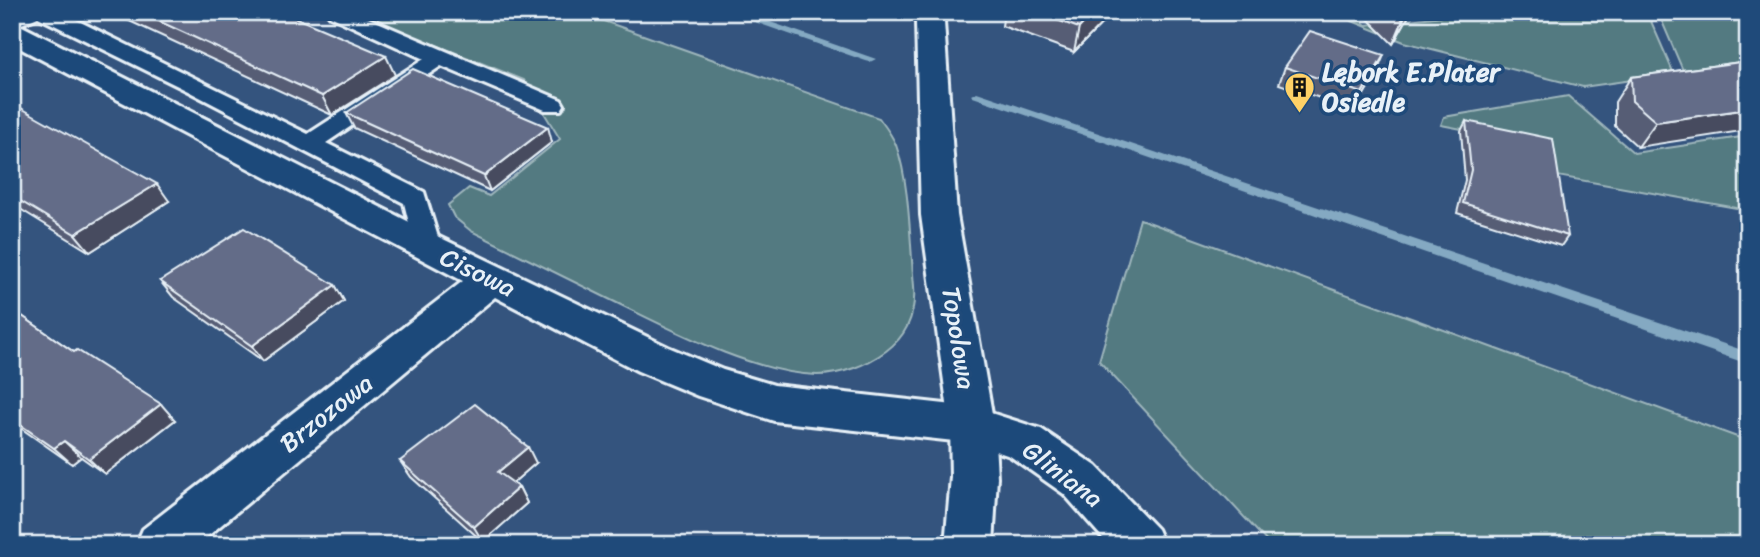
<svg xmlns="http://www.w3.org/2000/svg" width="1760" height="557" viewBox="0 0 1760 557" font-family="Sriracha,sans-serif">
<rect width="100%" height="100%" fill="#34547e"/>
<filter id="ink" filterUnits="userSpaceOnUse"><feTurbulence type="fractalNoise" baseFrequency=".0143" numOctaves="2"/><feDisplacementMap in="SourceGraphic" scale="14" xChannelSelector="R" yChannelSelector="G"/><feConvolveMatrix kernelMatrix="1 2 1 2 8 2 1 2 1" color-interpolation-filters="sRGB"/></filter>
<g filter="url(#ink)">
<!-- green -->
<g fill="#537a81" stroke="#9eb6bc" stroke-width="2">
<path d="M353 12H578L879 118C885 126 892 135 896 145 910 183 910 245 914 286 916 313 908 335 886 351 867 365 841 375 817 375 755 373 678 333 623 306 573 281 522 256 471 231L454 217 448 205 469 188 489 196 560 139 524 80Z"/>
<path d="M1330 12H1351L1366 25 1477 12H1647L1674 74 1583 87 1404 42Z"/>
<path d="M1658 12H1748V64L1684 73Z"/>
<path d="M1568 96 1634 153 1748 136V210L1557 176 1549 146 1441 125 1444 117Z"/>
<path d="M1140 219 1748 441V545H1270L1099 361Z"/>
</g>
<g fill="none" stroke-linecap="round" stroke-linejoin="round">
<!-- stream -->
<g fill="#84a9c2" fill-rule="evenodd">
<path d="M726 12H742L876 59 870 62 866 61Z"/>
<path d="M977 92 1748 352V364L973 97 971 95Z"/>
</g>
<defs>
<path id="service" d="M17 12H60L308 134 424 59 330 16 327 12H354L561 100 564 105 561 110H545L441 66 326 143 424 192 441 247 437 253 428 256 419 253 415 247 404 203 188 91 38 17 12 28V14Z"/>
<path id="minor" d="M12 23 22 26 441 238 668 347 723 370 774 385 972 407 1041 429 1096 466 1157 529 1164 545H1109L1064 494 1010 456 972 443 774 421 698 396 638 371 495 297 197 545H136L143 529 463 281 12 44Z"/>
<path id="tertiary" d="M919 12H947L944 22 957 215 994 425 997 477 993 545H945L951 477 950 425 921 215 916 22Z"/>
</defs>
<!-- service casing -->
<use href="#service" stroke="#e8f1f8" stroke-width="6"/>
<!-- minor casing -->
<use href="#minor" stroke="#e8f1f8" stroke-width="6"/>
<!-- tertiary casing -->
<use href="#tertiary" stroke="#e8f1f8" stroke-width="6"/>
<!-- service -->
<use href="#service" fill="#1f4a7a" fill-rule="evenodd"/>
<!-- minor -->
<use href="#minor" fill="#1f4a7a" fill-rule="evenodd"/>
<!-- tertiary -->
<use href="#tertiary" fill="#1f4a7a" fill-rule="evenodd"/>
</g>
<!-- wall -->
<g fill="#565d75" stroke="#e8f1f8" stroke-width="2">
<path d="M110 12H282L395 75 332 115Z"/>
<path d="M1004 12H1113L1074 52 1002 26Z"/>
<path d="M1361 12H1411L1393 44Z"/>
<path d="M1748 61 1638 147 1615 126V102L1631 77Z"/>
<path d="M1285 67 1377 72 1355 110 1279 84Z"/>
<path d="M12 103 169 201 90 252 12 204Z"/>
<path d="M346 113 552 142 490 191 354 128Z"/>
<path d="M1466 121 1568 236 1561 246 1457 213 1465 180 1461 131Z"/>
<path d="M160 281 335 285 344 301 263 361 173 297Z"/>
<path d="M12 309 74 352 175 420 105 474 81 457 72 464 12 422Z"/>
<path d="M400 461 536 463 513 483 519 487 527 503 483 542 411 477Z"/>
</g>
<!-- shaded-wall -->
<g fill="#464c5f" stroke="#e8f1f8" stroke-width="2">
<path d="M1094 12H1113L1074 52 1079 28Z"/>
<path d="M1408 12H1411L1393 44 1403 20Z"/>
<path d="M1384 55 1377 72 1355 110 1362 93Z"/>
<path d="M386 56 395 75 332 115 322 96Z"/>
<path d="M1748 109V130L1638 147 1656 122Z"/>
<path d="M548 127 552 142 490 191 484 176Z"/>
<path d="M157 184 169 201 90 252 75 234Z"/>
<path d="M335 285 344 301 263 361 252 346Z"/>
<path d="M161 404 175 420 105 474 89 459Z"/>
<path d="M64 441 81 457 72 464 54 448Z"/>
<path d="M528 447 536 463 507 488 498 472Z"/>
<path d="M519 487 527 503 483 542 474 527Z"/>
</g>
<!-- building -->
<g fill="#646c88" stroke="#e8f1f8" stroke-width="2">
<path d="M139 12H282L386 56 322 96Z"/>
<path d="M1035 12H1094L1079 28Z"/>
<path d="M1395 12H1408L1403 20Z"/>
<path d="M1310 31 1384 55 1362 93 1285 67Z"/>
<path d="M1748 61V109L1656 122 1632 101 1631 77Z"/>
<path d="M413 69 548 127 484 176 346 113Z"/>
<path d="M12 103 157 184 75 234 12 196Z"/>
<path d="M1466 121 1553 139 1568 236 1463 203 1471 170Z"/>
<path d="M244 228 335 285 252 346 160 281Z"/>
<path d="M12 309 74 352 77 350 161 404 89 459 64 441 54 448 12 419Z"/>
<path d="M475 404 528 447 498 472 519 487 474 527 400 461Z"/>
</g>
</g>
<!-- icons -->
<defs>
<symbol id="building-pin" viewBox="-11 -11 22 30"><path d="M0 17L-7.5 6A9.5 9.5 0 1 1 7.5 6Z" fill="#ffd166" stroke="#1f4a7a"/><path d="M-4-6H4V6H1V3H-1V6H-4ZM-2.5-4.3h1.7v1.8h-1.7ZM.8-4.3h1.7v1.8H.8ZM-2.5-1h1.7V.8h-1.7ZM.8-1h1.7V.8H.8Z" fill="#111"/></symbol>
</defs>
<g fill-rule="evenodd">
<use href="#building-pin" x="1282" y="70" width="35" height="47"/>
</g>
<g text-anchor="middle" stroke-width="7" stroke-linejoin="round" paint-order="stroke">
<!-- poi labels -->
<g font-size="26" font-weight="bold" fill="#e8f1f8" stroke="#1f4a7a" text-anchor="start">
<text x="1322" y="81">Lębork E.Plater<tspan x="1322" dy="30">Osiedle</tspan></text>
</g>
<!-- street labels -->
<g font-size="26" fill="#e8f1f8" stroke="#1f4a7a">
<text transform="translate(478 272) rotate(26)" y="9">Cisowa</text>
<text transform="translate(959 338) rotate(81)" y="9">Topolowa</text>
<text transform="translate(326 413) rotate(-38)" y="9">Brzozowa</text>
<text transform="translate(1063 474) rotate(37)" y="9">Gliniana</text>
</g>
</g>
<!-- margin -->
<rect width="1760" height="557" fill="none" stroke="#1f4a7a" stroke-width="42"/>
<rect x="21" y="21" width="1718" height="515" fill="none" stroke="#e8f1f8" stroke-width="2.5" filter="url(#ink)"/>
</svg>
